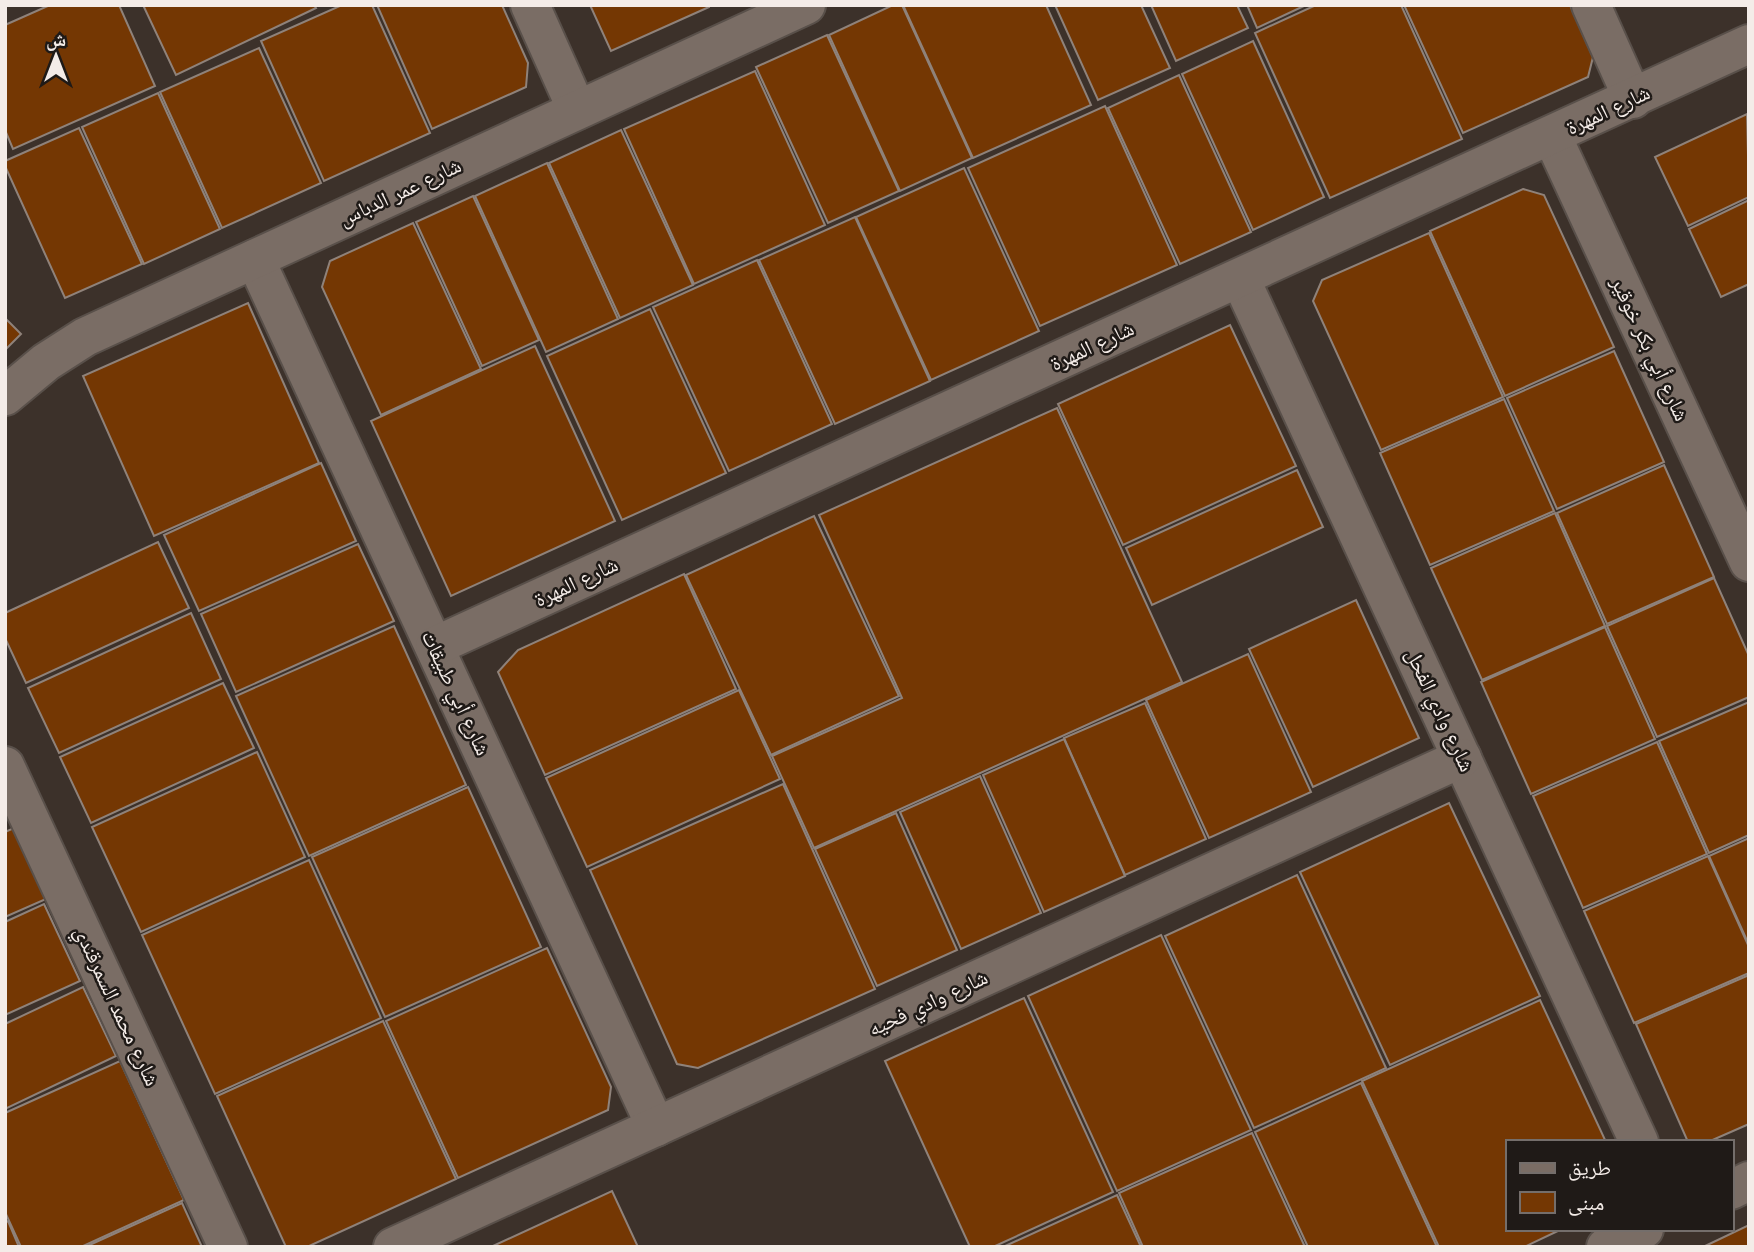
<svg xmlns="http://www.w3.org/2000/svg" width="1754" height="1252" viewBox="0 0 1754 1252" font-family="Jost,'Noto Naskh Arabic',sans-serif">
<rect width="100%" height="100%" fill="#3c312a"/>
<!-- building -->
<g fill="#743703" stroke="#8f827a" stroke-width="2">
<path d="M50 5H119L155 86 13 149 5 130V25Z"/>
<path d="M143 5H314L316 8 176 75Z"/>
<path d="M342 5H372L430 133 324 181 261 41Z"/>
<path d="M377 5H502L528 63 526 87 432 129Z"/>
<path d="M590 5H709V7L611 51Z"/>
<path d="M893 5H902L972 158 900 191 829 35Z"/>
<path d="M903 5H1046L1091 105 973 158Z"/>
<path d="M1055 5H1141L1170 68 1098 100Z"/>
<path d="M1151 5H1237L1248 28 1176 61Z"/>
<path d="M1247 5H1306L1257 28Z"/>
<path d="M1316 5H1401L1462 139 1330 198 1255 33Z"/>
<path d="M1404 5H1570L1593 57 1588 77 1463 133Z"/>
<path d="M827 35 899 191 828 223 756 67Z"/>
<path d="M1253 41 1324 197 1253 230 1182 74Z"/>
<path d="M259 48 321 183 222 228 160 92Z"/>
<path d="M755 71 825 225 694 284 624 129Z"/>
<path d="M1179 75 1251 232 1180 264 1108 108Z"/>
<path d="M158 93 220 229 144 264 82 127Z"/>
<path d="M1105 106 1177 265 1040 326 968 168Z"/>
<path d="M1747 114 1749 197 1688 226 1655 157Z"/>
<path d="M79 128 142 264 65 298 5 166V161Z"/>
<path d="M621 130 693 285 620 318 549 163Z"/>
<path d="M547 163 618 319 546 352 475 196Z"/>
<path d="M964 168 1039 331 931 380 856 217Z"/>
<path d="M1523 189 1544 195 1614 347 1505 396 1430 231Z"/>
<path d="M473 196 539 340 482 366 416 222Z"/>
<path d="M1749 200V284L1721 297 1689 229Z"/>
<path d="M855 217 930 381 835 424 759 260Z"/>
<path d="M413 223 481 369 381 415 322 287 330 261Z"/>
<path d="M1429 233 1503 397 1381 450 1313 301 1322 280Z"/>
<path d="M757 260 832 424 729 471 653 307Z"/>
<path d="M248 303 319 463 154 536 83 376Z"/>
<path d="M650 309 726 473 622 520 547 356Z"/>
<path d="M5 318 21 334 5 350Z"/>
<path d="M1230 325 1296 466 1123 545 1058 404Z"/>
<path d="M535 346 615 521 451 596 371 421Z"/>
<path d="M1614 351 1664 462 1557 509 1507 398Z"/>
<path d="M1504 399 1554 511 1430 565 1380 453Z"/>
<path d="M1057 408 1182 682 814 848 772 756 902 698 819 515Z"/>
<path d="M321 463 356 541 199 611 164 535Z"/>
<path d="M1664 465 1714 577 1607 624 1557 513Z"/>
<path d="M1297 470 1323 527 1152 605 1126 548Z"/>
<path d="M1555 513 1605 626 1482 680 1431 568Z"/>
<path d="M814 516 899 696 771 755 686 575Z"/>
<path d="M158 542 189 608 26 683 5 638V613Z"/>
<path d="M358 544 394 621 236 692 201 614Z"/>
<path d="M684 574 736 689 545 775 498 672 518 650Z"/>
<path d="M1714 578 1749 656V697L1657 737 1607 626Z"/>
<path d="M1356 600 1419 738 1313 787 1249 649Z"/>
<path d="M191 613 221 679 59 753 28 688Z"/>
<path d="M394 626 466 785 309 856 236 696Z"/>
<path d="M1605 627 1655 739 1531 794 1481 682Z"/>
<path d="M1248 654 1311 792 1209 838 1146 700Z"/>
<path d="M223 683 254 748 91 823 60 757Z"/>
<path d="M739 690 780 779 587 867 546 778Z"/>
<path d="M1749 702V835L1709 853 1659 741Z"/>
<path d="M1145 703 1206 839 1125 875 1064 738Z"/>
<path d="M1064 739 1125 876 1044 912 983 775Z"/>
<path d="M1657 742 1707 854 1583 908 1533 796Z"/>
<path d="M257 752 305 857 141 932 92 827Z"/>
<path d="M980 776 1041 913 961 949 900 812Z"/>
<path d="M783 784 875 989 698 1068 677 1064 590 870Z"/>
<path d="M468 787 541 947 385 1017 312 857Z"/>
<path d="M1449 803 1540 996 1390 1065 1300 872Z"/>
<path d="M896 813 957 950 877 986 815 849Z"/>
<path d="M14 828 46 899 5 917V832Z"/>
<path d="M1749 838V945L1709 856Z"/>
<path d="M1708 856 1749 947V973L1634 1023 1584 911Z"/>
<path d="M309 860 381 1018 215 1094 142 935Z"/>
<path d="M1297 875 1386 1068 1254 1128 1165 936Z"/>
<path d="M44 904 80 981 5 1015V922Z"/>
<path d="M1161 935 1251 1130 1117 1191 1028 996Z"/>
<path d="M547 948 611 1087 608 1110 458 1178 386 1021Z"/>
<path d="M1749 975V1124L1708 1142H1688L1636 1024Z"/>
<path d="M83 987 116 1056 5 1109V1024Z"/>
<path d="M1024 998 1113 1192 993 1247H970L885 1061Z"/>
<path d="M1540 1000 1606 1142H1507V1229H1562L1524 1247H1439L1362 1081Z"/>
<path d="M383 1021 456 1179 307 1247H286L217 1096Z"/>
<path d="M120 1061 184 1200 81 1247H21L5 1212V1113Z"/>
<path d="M1361 1083 1437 1247H1308L1255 1132Z"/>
<path d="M1252 1133 1305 1247H1143L1119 1193Z"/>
<path d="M612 1191 638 1247 493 1246Z"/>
<path d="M1117 1195 1141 1247H1003Z"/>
<path d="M182 1203 202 1247H85Z"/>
<path d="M8 1221 19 1247H5V1223Z"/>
<path d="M1749 1225V1247H1703Z"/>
</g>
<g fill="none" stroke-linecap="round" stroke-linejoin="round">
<defs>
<g id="minor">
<path d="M530 5 577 110"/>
<path d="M1591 5 1633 99"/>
<path d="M1552 136 1749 562"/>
<path d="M255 259 656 1127"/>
<path d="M1240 278 1639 1142"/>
<path d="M5 396 46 362 85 337 806 5"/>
<path d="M435 646 1749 44"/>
<path d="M5 766 228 1247"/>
<path d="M1731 1190 1749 1181"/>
<path d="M393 1247 1462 758"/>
<path d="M1606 1247 1644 1229"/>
</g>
</defs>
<!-- minor casing -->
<use href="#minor" stroke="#59504a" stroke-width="42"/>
<!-- minor -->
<use href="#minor" stroke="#7a6d65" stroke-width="38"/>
</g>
<g text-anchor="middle" stroke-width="5" stroke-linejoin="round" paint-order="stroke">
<!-- street labels -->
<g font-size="21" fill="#f4ece8" stroke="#1f1a17">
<text transform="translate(1608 110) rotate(-25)" y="7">شارع المهرة</text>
<text transform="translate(400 192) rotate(-25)" y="7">شارع عمر الدباس</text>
<text transform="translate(1092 346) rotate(-25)" y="7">شارع المهرة</text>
<text transform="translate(1650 349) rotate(65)" y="7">شارع أبي بكر خوقير</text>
<text transform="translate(576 582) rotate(-25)" y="7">شارع المهرة</text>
<text transform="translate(456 693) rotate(65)" y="7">شارع أبي طبيقات</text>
<text transform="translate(1440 710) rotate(65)" y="7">شارع وادي الفحل</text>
<text transform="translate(928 1003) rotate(-25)" y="7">شارع وادي فحيه</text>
<text transform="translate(117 1006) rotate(65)" y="7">شارع محمد السمرقندي</text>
</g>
</g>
<!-- border -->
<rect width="1754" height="1252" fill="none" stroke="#f4ece8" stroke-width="14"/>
<!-- legend -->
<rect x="1506" y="1140" width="228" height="91" fill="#1f1a17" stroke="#746e6b" stroke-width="2"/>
<rect x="1520" y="1163" width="35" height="10" fill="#7a6d65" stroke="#746e6b" stroke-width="2"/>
<text x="1568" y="1175" font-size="21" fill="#f4ece8">طريق</text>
<rect x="1520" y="1192" width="35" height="21" fill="#743703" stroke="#746e6b" stroke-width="2"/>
<text x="1568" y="1210" font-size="21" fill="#f4ece8">مبنى</text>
<!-- north arrow -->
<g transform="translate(56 56)" stroke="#1f1a17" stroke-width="5" paint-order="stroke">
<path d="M0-5L12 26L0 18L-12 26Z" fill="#f4ece8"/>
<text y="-10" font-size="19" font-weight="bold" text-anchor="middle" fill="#f4ece8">ش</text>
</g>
</svg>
